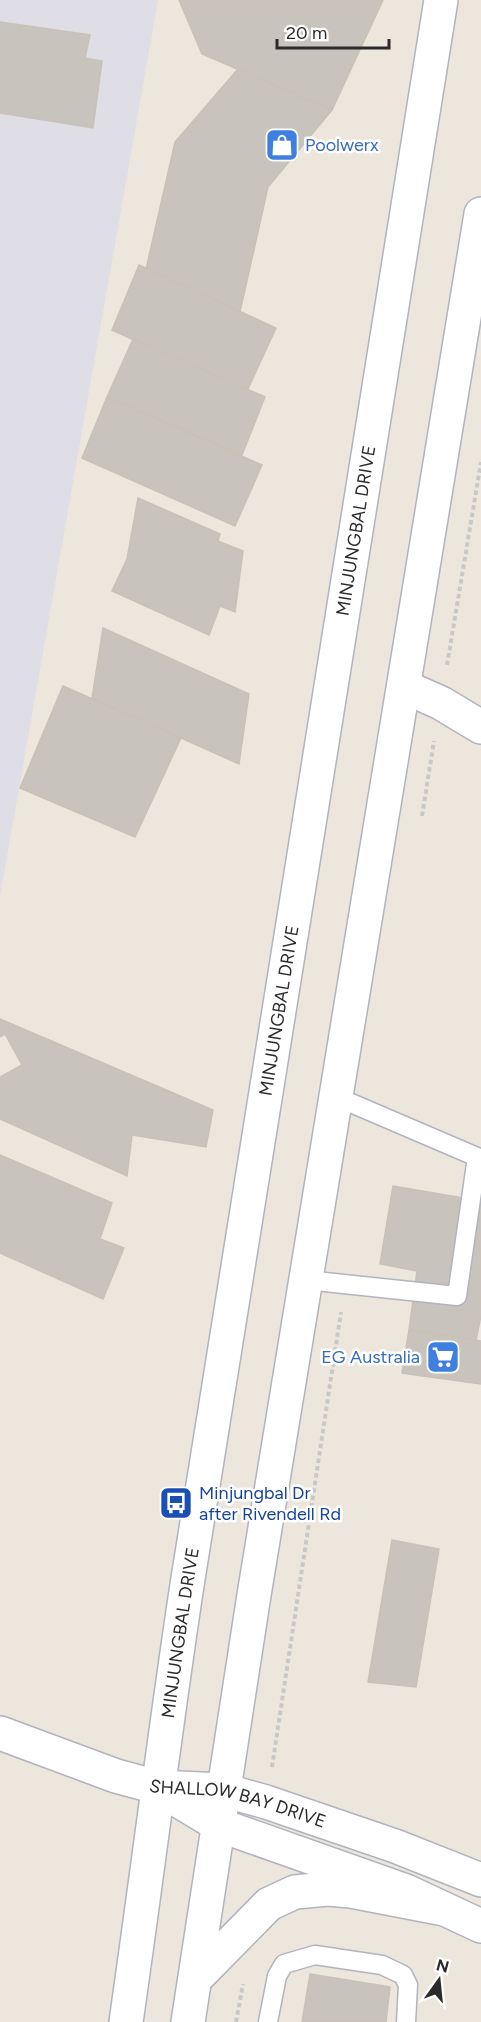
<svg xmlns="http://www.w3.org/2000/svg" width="481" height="2022" viewBox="0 0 481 2022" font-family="Figtree,sans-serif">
<rect width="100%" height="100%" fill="#ede6dd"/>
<!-- industrial -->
<path fill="#dfdde5" d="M0 0H158L0 896Z"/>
<!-- building -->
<g fill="#c8c3bc" stroke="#c8c2b6" stroke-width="1.5">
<path d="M179 0H383L332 110 202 54Z"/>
<path d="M0 22 90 35 85 58 102 61 93 128 0 113Z"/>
<path d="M238 69 332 110 268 187 240 312 146 269 175 142Z"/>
<path d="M139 265 276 328 247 391 112 330Z"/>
<path d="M133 339 265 397 242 455 107 397Z"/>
<path d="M107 397 262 465 235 526 82 458Z"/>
<path d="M138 498 220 534 218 541 243 551 235 612 220 606 209 635 112 591 127 559Z"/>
<path d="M103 628 249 694 239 764 92 698Z"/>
<path d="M63 686 181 738 135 837 20 788Z"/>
<path d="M0 1019 213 1110 206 1147 132 1135 127 1176 0 1119V1077L22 1065 5 1034 0 1037Z"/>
<path d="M0 1155 112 1203 100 1239 124 1248 103 1299 0 1253Z"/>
<path d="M393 1186 481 1201V1316L476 1340 409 1330 417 1271 380 1264Z"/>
<path d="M409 1330 481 1341V1384L402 1373Z"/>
<path d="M392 1540 439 1549 416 1687 368 1682Z"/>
<path d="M310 1974 390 1987 386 2022H302Z"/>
</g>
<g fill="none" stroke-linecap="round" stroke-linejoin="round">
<defs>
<g id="lane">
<path d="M306 1280 457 1296 477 1157 337 1097"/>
<path d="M268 2022 277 1976 284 1964 315 1955 382 1965 403 1975 408 1985 406 2022"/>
</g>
<g id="street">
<path d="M405 687 441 703 481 727"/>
<path id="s1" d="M0 1733 116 1776 157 1787 223 1790 266 1802 395 1846 481 1880"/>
<path d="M161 1790 219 1825 406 1891 481 1926"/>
</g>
<g id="secondary">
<path d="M196 1978 269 1904 295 1892 328 1889 351 1891 439 1908"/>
<path id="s2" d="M126 2022C147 1876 165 1730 187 1585L441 0"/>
<path d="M188 2022 254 1595 481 214"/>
</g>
</defs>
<!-- lane casing -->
<use href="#lane" stroke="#b1b3be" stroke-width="21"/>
<!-- street casing -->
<use href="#street" stroke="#b1b3be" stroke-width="36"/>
<!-- secondary casing -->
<use href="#secondary" stroke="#b1b3be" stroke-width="36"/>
<!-- path -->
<g stroke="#c8c8c8" stroke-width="4" stroke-dasharray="4.5 3" stroke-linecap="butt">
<path d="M447 665 481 462"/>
<path d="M422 816 434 741"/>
<path d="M272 1767 341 1312"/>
<path d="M236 2022 243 1984"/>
</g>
<!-- lane -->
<use href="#lane" stroke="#fff" stroke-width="18"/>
<!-- street -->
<use href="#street" stroke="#fff" stroke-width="33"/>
<!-- secondary -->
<use href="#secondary" stroke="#fff" stroke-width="33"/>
</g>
<!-- icons -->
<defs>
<symbol id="shop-square" viewBox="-11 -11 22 22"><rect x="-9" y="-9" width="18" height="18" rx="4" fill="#3f7fe0" stroke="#fff"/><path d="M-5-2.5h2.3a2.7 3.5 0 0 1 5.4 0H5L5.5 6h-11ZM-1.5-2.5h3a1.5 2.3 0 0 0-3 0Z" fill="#fff"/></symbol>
<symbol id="supermarket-square" viewBox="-11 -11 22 22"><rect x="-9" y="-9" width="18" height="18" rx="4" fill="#3f7fe0" stroke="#fff"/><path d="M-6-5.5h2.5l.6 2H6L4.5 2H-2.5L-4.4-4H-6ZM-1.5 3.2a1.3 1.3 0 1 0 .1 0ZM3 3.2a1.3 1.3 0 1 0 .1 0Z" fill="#fff"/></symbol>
<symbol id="bus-square" viewBox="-11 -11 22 22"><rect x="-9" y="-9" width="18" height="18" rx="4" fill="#1a4fb4" stroke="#fff"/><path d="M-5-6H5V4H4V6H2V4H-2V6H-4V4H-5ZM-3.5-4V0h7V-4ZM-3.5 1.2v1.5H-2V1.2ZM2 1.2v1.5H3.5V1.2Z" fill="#fff"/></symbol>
</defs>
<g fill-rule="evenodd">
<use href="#shop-square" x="263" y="126" width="38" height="38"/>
<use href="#supermarket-square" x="424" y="1338" width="38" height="38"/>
<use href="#bus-square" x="157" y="1484" width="38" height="38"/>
</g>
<g text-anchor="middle" stroke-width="5" stroke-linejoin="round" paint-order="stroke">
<!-- shop labels -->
<g font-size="18" fill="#366cbe" stroke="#fff" text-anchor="start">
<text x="305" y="151">Poolwerx</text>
<text x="420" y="1363" text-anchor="end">EG Australia</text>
</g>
<!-- street labels -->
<g font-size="18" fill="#2b2b2b" stroke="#fff">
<text dy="6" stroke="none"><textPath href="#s2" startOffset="1509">MINJUNGBAL DRIVE</textPath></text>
<text dy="6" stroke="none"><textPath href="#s2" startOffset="1023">MINJUNGBAL DRIVE</textPath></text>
<text dy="6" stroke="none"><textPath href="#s2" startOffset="393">MINJUNGBAL DRIVE</textPath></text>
<text dy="6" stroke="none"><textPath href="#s1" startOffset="249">SHALLOW BAY DRIVE</textPath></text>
</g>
<!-- transit labels -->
<g font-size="18" fill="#164399" stroke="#fff" text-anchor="start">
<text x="199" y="1499">Minjungbal Dr<tspan x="199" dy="21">after Rivendell Rd</tspan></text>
</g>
</g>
<!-- north arrow -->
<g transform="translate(439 1980) rotate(15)" stroke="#ffffff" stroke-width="4.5" paint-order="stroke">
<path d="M0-4.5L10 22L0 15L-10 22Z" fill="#2b2b2b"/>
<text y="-9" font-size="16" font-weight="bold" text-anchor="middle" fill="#2b2b2b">N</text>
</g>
<!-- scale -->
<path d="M277 39v9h112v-9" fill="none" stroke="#2b2b2b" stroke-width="3"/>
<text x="286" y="39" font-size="18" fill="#2b2b2b" stroke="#ffffff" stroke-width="4.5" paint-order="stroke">20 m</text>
</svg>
